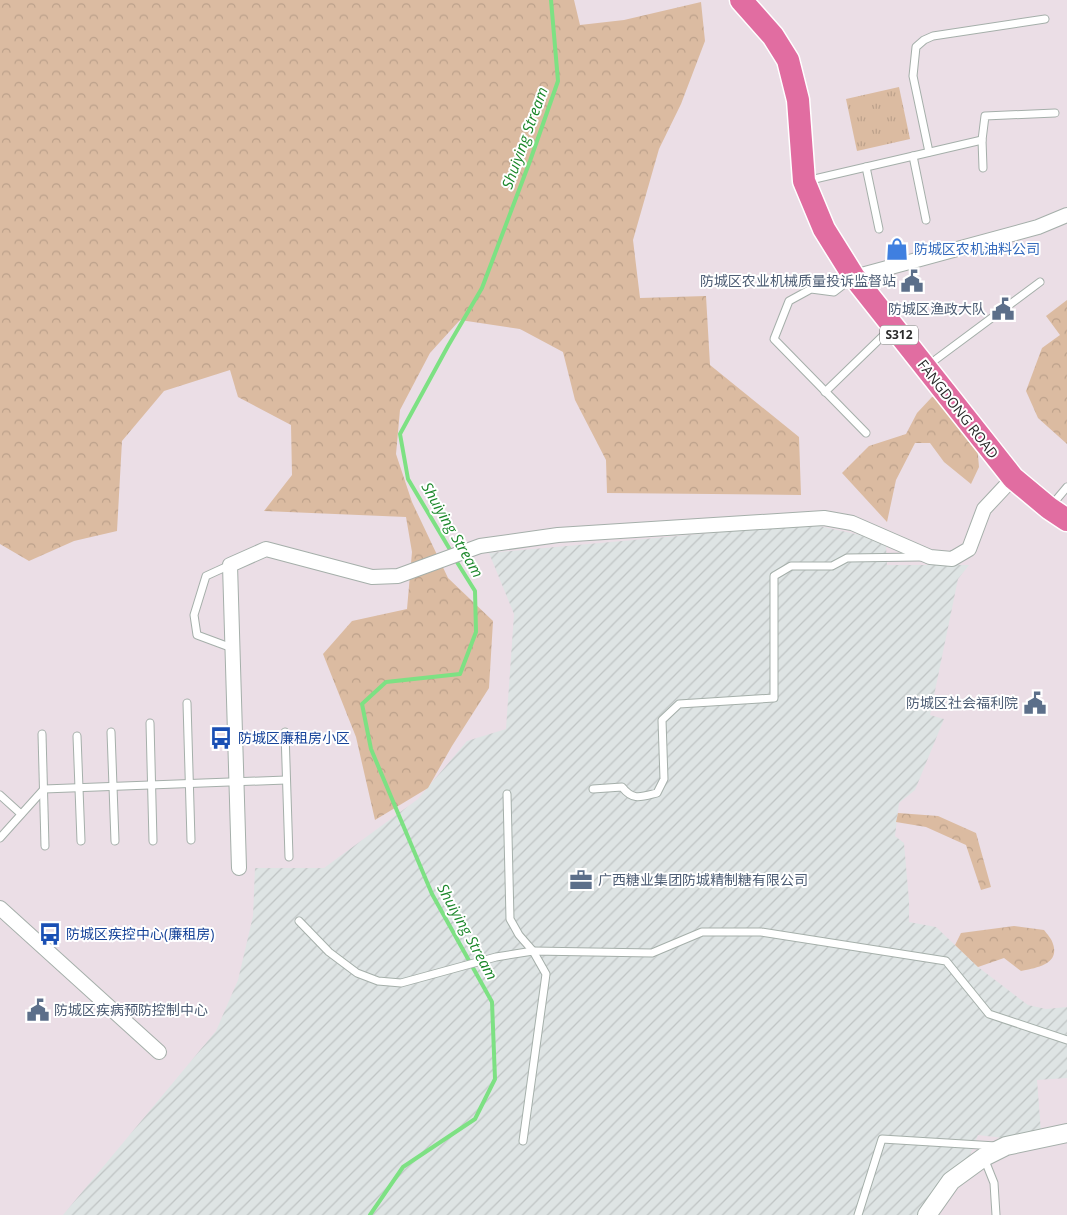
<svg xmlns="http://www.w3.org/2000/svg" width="1067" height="1215" viewBox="0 0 1067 1215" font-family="'Open Sans','Noto Sans SC',sans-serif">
<defs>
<pattern id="industrial-furrows" width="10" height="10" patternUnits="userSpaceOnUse" patternTransform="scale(1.25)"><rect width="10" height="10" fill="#dee4e4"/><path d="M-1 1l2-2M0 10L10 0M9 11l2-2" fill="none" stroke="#bfc4c4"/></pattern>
<pattern id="grass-tufts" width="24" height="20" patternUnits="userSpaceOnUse" patternTransform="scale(1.25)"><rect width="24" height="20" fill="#dbbba1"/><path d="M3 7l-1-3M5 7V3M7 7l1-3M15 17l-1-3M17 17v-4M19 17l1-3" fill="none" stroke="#bca18b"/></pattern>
<pattern id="forest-crowns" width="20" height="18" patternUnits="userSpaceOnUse" patternTransform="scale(1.25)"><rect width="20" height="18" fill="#dbbba1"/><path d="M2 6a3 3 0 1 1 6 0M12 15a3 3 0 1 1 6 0" fill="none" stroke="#bca18b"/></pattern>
</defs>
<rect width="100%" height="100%" fill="#ebdee6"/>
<!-- industrial -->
<path fill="url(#industrial-furrows)" d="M810 524 860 535 886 546 887 565H969L958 579 930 715 944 719 915 790 899 803 895 836 904 843 909 901V922L936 927 978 967 1028 1005 1046 1009 1067 1007V1078L1037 1080 1041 1132 1003 1138 978 1135 966 1165 921 1215H63L216 1031 238 980 253 916 255 868H324L418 799 467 741 506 729 514 614 489 553Z"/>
<!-- grass -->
<path fill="url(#grass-tufts)" d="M899 87 910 139 857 151 846 99Z"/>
<!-- forest -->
<g fill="url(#forest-crowns)">
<path d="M0 0H574L580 25 624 20 701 2 705 41 681 104 659 149 633 240 640 298 706 296 710 365 799 437 801 495 607 493 606 460 575 400 563 352 520 329 460 320 430 353 400 410 396 454 412 502 448 578 493 621 489 688 452 746 428 788 375 820 356 737 323 654 352 621 407 609 412 552 406 517 264 511 292 475 291 425 238 397 230 370 164 391 122 441 117 531 74 541 29 561 0 544Z"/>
<path d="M1067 300V444L1038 418 1026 391 1042 348 1060 335 1046 316Z"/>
<path d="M932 397H942L977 444 979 467 971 484 944 462 930 443H915L896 480 887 522 842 473 869 446 906 434 917 413Z"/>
<path d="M898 813 938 816 976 833 991 887 981 890 966 845 926 827 896 822Z"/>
<path d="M1014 926 1044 930C1047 934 1052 939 1053 944 1060 965 1035 968 1021 971L1004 958 978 967 955 945 961 933Z"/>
</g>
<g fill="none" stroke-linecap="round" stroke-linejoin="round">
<!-- stream -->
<g stroke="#7de183" stroke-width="4">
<path d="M452 553 408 479 400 434 448 346 482 288 530 161 558 81 551 0"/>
<path d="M370 1215 403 1167 475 1119 495 1079 492 1002 432 894 371 749 362 704 386 682 460 674 476 632 475 591 455 559"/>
</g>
<defs>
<g id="service">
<path d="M929 152 913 76 916 47 924 40 933 36 1045 19"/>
<path d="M913 156 926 220"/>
<path d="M866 167 879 229"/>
<path d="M983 168 982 140 985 116 1055 113"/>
<path d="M806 181 982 140"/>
<path d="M851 279 834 292 811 289 789 301 774 339 866 433"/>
<path d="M927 366 1040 282"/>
<path d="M825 392 890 329"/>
<path d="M1051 506 1067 487"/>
<path d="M230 565 206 576 194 615 197 635 232 648"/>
<path d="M187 703 191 840"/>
<path d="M150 723 153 841"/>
<path d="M111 732 115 841"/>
<path d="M285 732 289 857"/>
<path d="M42 734 45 846"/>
<path d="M77 736 81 841"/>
<path d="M593 789 622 787C633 801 641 797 657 793L664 779 662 720 679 704 774 698V576L791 566H832L847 558 920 557"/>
<path d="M507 794 510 919 519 935 533 951 546 974 523 1141"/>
<path d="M0 795 21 814"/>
<path d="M0 838 44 789 286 780"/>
<path d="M299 921 329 952 357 973 378 981 401 983 496 957 533 951 652 953 702 932H761L946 961 989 1014 1067 1040"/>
<path d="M984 1158 994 1183 996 1215"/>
<path d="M858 1215 882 1139 996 1146"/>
</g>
<g id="minor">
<path d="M854 277 1038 227 1067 215"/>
<path d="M239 868 230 565 266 549 372 577 398 576 480 546 558 535 824 518 852 523 930 557 952 559 969 549 984 509 1013 478"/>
<path d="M0 908 159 1052"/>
</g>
<path id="tertiary" d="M927 1215 951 1181 984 1157 1006 1146 1067 1133"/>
<path id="primary" d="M741 0 773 36 788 60 798 100 804 181 824 229 854 277 1013 478 1049 508 1067 520"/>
</defs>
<!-- service casing -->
<use href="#service" stroke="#a5afaa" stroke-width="9"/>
<!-- minor casing -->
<use href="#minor" stroke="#a5afaa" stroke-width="16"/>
<!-- tertiary casing -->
<use href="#tertiary" stroke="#a5afaa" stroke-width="20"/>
<!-- primary casing -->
<use href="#primary" stroke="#fff" stroke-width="25"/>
<!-- service -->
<use href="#service" stroke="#fff" stroke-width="7"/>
<!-- minor -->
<use href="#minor" stroke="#fff" stroke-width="14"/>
<!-- tertiary -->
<use href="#tertiary" stroke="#fff" stroke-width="18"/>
<!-- primary -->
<use href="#primary" stroke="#e16da1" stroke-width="22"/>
</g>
<!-- icons -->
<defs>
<symbol id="shop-bare" viewBox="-9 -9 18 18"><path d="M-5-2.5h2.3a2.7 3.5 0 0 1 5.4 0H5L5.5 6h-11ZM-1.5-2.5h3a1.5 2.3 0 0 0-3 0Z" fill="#3f7fe0" stroke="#fff" stroke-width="2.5" paint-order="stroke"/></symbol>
<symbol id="civic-bare" viewBox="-9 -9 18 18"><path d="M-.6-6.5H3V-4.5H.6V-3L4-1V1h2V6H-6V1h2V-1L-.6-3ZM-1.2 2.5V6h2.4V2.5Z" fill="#5c6f8a" stroke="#fff" stroke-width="2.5" paint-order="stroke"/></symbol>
<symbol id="bus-bare" viewBox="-9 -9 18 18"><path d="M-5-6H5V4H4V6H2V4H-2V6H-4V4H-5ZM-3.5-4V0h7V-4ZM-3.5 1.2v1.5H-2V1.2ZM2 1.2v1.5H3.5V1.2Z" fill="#1a4fb4" stroke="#fff" stroke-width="2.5" paint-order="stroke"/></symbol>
<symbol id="office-bare" viewBox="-9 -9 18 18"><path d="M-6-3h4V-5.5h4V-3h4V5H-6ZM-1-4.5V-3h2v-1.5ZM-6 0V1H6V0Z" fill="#5c6f8a" stroke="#fff" stroke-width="2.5" paint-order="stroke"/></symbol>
</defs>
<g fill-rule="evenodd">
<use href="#shop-bare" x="881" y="233" width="32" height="32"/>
<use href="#civic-bare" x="896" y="265" width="32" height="32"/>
<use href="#civic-bare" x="987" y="293" width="32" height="32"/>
<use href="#civic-bare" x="1019" y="687" width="32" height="32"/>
<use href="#bus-bare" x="205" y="722" width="32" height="32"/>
<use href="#office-bare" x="565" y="864" width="32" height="32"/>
<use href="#bus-bare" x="34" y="918" width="32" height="32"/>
<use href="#civic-bare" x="22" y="994" width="32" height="32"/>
</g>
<g text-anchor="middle" stroke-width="4" stroke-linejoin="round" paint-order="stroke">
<!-- shield labels -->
<rect fill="#fff" stroke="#6b6b6b" stroke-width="1" x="880" y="325.5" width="38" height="19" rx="4"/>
<g font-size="12" font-weight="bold" fill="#2b2b2b">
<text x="899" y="339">S312</text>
</g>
<!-- shop labels -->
<g font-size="14" fill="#366cbe" stroke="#fff" text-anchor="start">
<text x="914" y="254">防城区农机油料公司</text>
</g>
<!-- service labels -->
<g font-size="14" fill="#4e5e75" stroke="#fff" text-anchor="end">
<text x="896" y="286">防城区农业机械质量投诉监督站</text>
<text x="986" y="314">防城区渔政大队</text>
<text x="1018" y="708">防城区社会福利院</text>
<text x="598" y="885" text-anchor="start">广西糖业集团防城精制糖有限公司</text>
<text x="54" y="1015" text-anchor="start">防城区疾病预防控制中心</text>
</g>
<!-- street labels -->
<g font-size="14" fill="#2b2b2b" stroke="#fff">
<text transform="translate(958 409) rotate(52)" y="5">FANGDONG ROAD</text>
</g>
<!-- transit labels -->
<g font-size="14" fill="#164399" stroke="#fff" text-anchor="start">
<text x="238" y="743">防城区廉租房小区</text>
<text x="66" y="939">防城区疾控中心(廉租房)</text>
</g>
<!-- water labels -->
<g font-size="15" font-style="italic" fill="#1b872a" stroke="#fff">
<text transform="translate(525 138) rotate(-70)" y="5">Shuiying Stream</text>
<text transform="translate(452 530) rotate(60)" y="5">Shuiying Stream</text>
<text transform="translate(467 932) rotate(61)" y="5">Shuiying Stream</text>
</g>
</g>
</svg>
